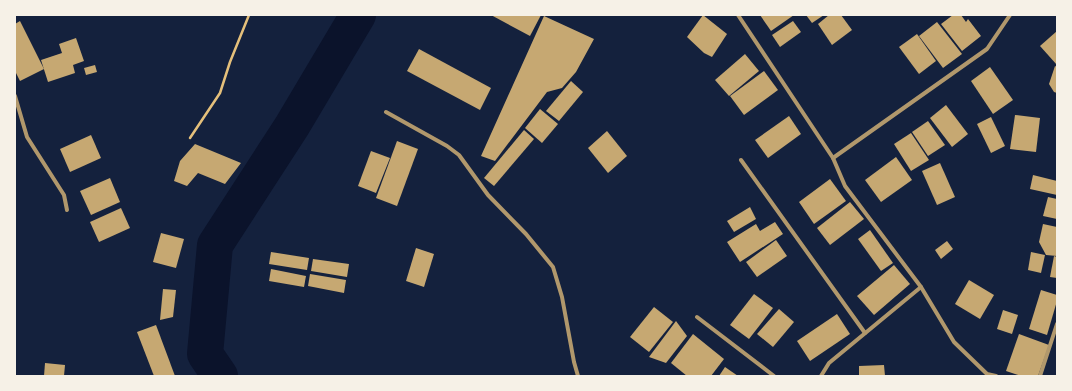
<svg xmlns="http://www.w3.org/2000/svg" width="1072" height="391" viewBox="0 0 1072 391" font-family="'Noto Sans',sans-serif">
<rect width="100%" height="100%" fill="#14213d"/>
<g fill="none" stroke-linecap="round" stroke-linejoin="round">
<!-- river -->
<path stroke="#0b132b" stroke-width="36" d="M220 376 205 354 215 245 292 126 358 15"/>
</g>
<!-- building -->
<g fill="#c6a872">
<path d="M491 15H541L530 36Z"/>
<path d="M703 15 727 34 712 57 704 53 687 37Z"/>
<path d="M760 15H794L771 31Z"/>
<path d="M806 15H824L812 23Z"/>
<path d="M829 15H841L852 30 832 45 818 24Z"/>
<path d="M953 15H961L966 22 968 19 981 36 962 51 941 24Z"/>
<path d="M544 16 594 39 576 72 562 88 547 92 495 161 481 156Z"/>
<path d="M20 21 44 69 20 81 15 71V24Z"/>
<path d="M793 21 801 32 780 47 772 35Z"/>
<path d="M937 22 962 54 943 68 919 36Z"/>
<path d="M1057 31V65L1040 46Z"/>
<path d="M917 34 936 61 919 74 899 47Z"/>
<path d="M76 38 84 61 73 65 75 73 48 82 41 60 62 53 59 44Z"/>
<path d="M419 49 491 88 480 110 407 71Z"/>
<path d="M745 54 759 71 729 96 715 80Z"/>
<path d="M95 65 97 72 86 75 84 68Z"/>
<path d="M1055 66 1057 67V93L1054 92 1049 84Z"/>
<path d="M990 67 1013 100 993 114 971 81Z"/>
<path d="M764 71 778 90 744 115 730 96Z"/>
<path d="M571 81 583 92 559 121 546 111Z"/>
<path d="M946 105 968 134 952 147 930 118Z"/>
<path d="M540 109 558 124 542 143 525 128Z"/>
<path d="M1015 115 1040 118 1036 152 1010 149Z"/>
<path d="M789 116 801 134 768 158 755 140Z"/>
<path d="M991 117 1005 146 991 153 977 124Z"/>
<path d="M928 121 945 145 928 156 912 132Z"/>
<path d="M524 130 534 139 494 186 484 178Z"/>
<path d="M607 131 627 156 608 173 588 148Z"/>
<path d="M911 133 929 160 911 171 894 144Z"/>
<path d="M91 135 101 158 70 172 60 149Z"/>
<path d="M397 141 418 149 397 206 376 198Z"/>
<path d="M195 144 241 163 225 184 198 173 187 186 174 181 180 161Z"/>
<path d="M371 151 390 158 376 193 358 186Z"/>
<path d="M896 157 912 180 881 202 865 180Z"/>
<path d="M940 163 955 197 937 205 922 171Z"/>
<path d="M1033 175 1057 181V195L1030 189Z"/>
<path d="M110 178 120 202 91 215 80 191Z"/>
<path d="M830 179 846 201 814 224 799 202Z"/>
<path d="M1048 197 1057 199V219L1043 216Z"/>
<path d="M850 202 864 219 830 245 817 228Z"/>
<path d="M750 207 756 219 734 232 727 221Z"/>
<path d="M121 208 130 228 99 242 90 222Z"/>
<path d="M775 222 783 234 740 262 727 242 756 224 760 231Z"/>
<path d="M1043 224 1057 227V256L1046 255 1039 242Z"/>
<path d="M870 230 893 263 881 271 858 239Z"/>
<path d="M161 233 184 239 176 268 153 262Z"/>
<path d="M776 240 787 256 757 277 746 262Z"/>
<path d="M947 241 953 249 941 259 935 250Z"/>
<path d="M416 248 434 254 424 287 406 281Z"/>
<path d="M271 252 309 258 307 270 269 264Z"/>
<path d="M1031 252 1045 255 1041 273 1028 270Z"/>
<path d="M1054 256 1057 257V278L1050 277Z"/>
<path d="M313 259 349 264 347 277 311 271Z"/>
<path d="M894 265 910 284 874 315 857 296Z"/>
<path d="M271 269 306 276 304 287 269 281Z"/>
<path d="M310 274 346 280 344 293 308 286Z"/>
<path d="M969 280 994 295 980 319 955 304Z"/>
<path d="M163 289 176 290 173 317 160 320Z"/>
<path d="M1041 290 1057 295V301L1047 335 1029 329Z"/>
<path d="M754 294 773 308 749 339 730 325Z"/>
<path d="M654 307 673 322 649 352 630 337Z"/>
<path d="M779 309 794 322 773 347 757 334Z"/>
<path d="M1003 310 1018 315 1012 334 997 329Z"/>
<path d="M837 314 850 334 810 361 797 341Z"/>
<path d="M676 321 687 336 666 363 649 357Z"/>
<path d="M156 325 175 376H154L137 332Z"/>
<path d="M693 334 724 359 711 376H687L671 363Z"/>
<path d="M1019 334 1049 345 1038 376H1021L1006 371Z"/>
<path d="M45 363 65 365 64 376H44Z"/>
<path d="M884 365 885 376H859V366Z"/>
<path d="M725 367 738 376H719Z"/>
</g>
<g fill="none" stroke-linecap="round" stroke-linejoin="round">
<!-- path -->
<path stroke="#e5c07b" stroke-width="2.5" d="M190 138 220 93 230 62 249 15"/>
<!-- minor -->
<g stroke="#b1986c" stroke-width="4">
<path d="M738 15 833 158 845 186 921 287 954 342 987 374 996 376"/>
<path d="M15 96 27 137 64 195 67 210"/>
<path d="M386 112 447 146 459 155 488 195 526 234 553 267 562 297 574 362 578 376"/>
<path d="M833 158 987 49 1010 15"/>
<path d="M741 160 865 333"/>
<path d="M697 317 774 376"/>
<path d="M821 376 829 363 921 287"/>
<path d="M1040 376 1057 324"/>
</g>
</g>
<!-- border -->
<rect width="1072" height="391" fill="none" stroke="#f6f1e7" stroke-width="32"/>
</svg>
